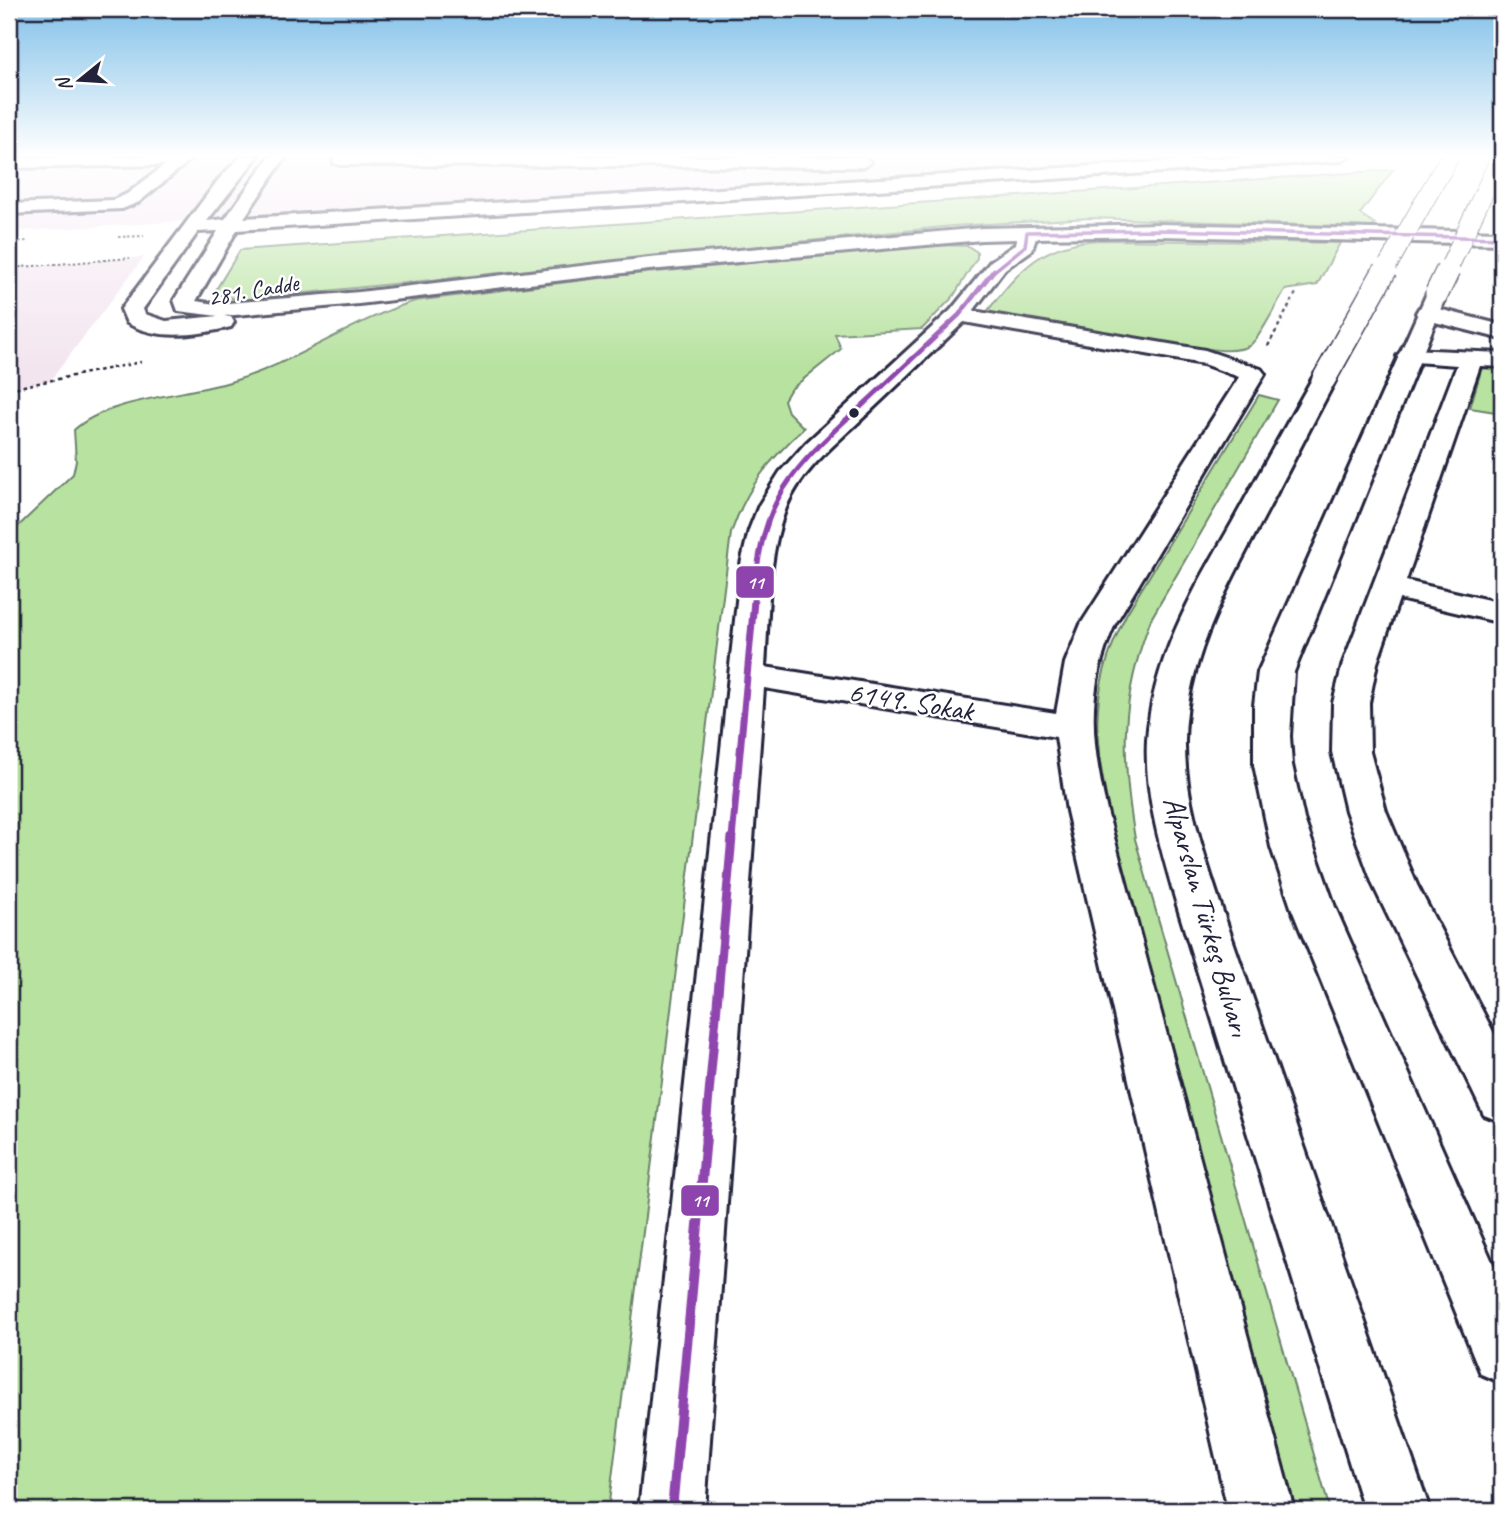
<svg xmlns="http://www.w3.org/2000/svg" width="1511" height="1519" viewBox="0 0 1511 1519" font-family="Caveat,sans-serif">
<rect width="100%" height="100%" fill="#fff"/>
<filter id="ink" filterUnits="userSpaceOnUse"><feTurbulence type="fractalNoise" baseFrequency=".0143" numOctaves="2"/><feDisplacementMap in="SourceGraphic" scale="14" xChannelSelector="R" yChannelSelector="G"/><feConvolveMatrix kernelMatrix="1 2 1 2 8 2 1 2 1" color-interpolation-filters="sRGB"/></filter>
<g filter="url(#ink)">
<!-- built -->
<g fill="#f3e5ef">
<path d="M9 156H1222L9 232Z"/>
<path d="M144 257 50 381 9 389V268Z"/>
</g>
<!-- green -->
<g fill="#b7e29f" stroke="#6c826d" stroke-width="2">
<path d="M1393 170 1360 214 1375 224 1373 227 1090 218 953 226 239 300 214 293 240 250Z"/>
<path d="M1100 240 1340 243 1317 285 1285 290C1277 302 1260 339 1249 346 1231 355 1201 347 1183 345L985 314C1020 270 1040 243 1100 240Z"/>
<path d="M938 245 968 246 977 252V258L953 297 922 329 835 334 841 349 790 390 784 400 788 412 804 428C769 460 747 487 731 533L608 1510H9V535L73 474 76 461 74 430C106 399 186 395 230 382 296 363 351 321 415 301L625 275Z"/>
<path d="M1483 364 1502 366V413L1470 408Z"/>
<path d="M1259 395 1278 400 1151 619C1120 699 1121 755 1135 839L1330 1510H1296L1115 840C1096 749 1083 699 1127 613Z"/>
</g>
<g fill="none" stroke-linecap="round" stroke-linejoin="round">
<defs>
<g id="minor">
<path d="M195 156 139 202 122 209 9 214V204L113 200 127 194 165 165 9 168V158Z"/>
<path d="M241 156H258L207 221 225 219 270 156H286L244 218 1256 156H1349L1341 161 237 230 196 301 215 304 359 292 649 258 982 228 1159 224 1502 232V244L1159 236 1036 238 1032 250 1005 269 973 311 1205 350 1261 369 1265 374 1115 624C1085 691 1091 742 1107 811L1294 1510H1228L1067 811 1056 737 764 688 705 1510H639L741 564 749 530 759 505 780 472 806 443 951 310 991 261 1016 244 1017 239 982 240 649 270 359 304 224 316 231 317 234 322 231 327C196 335 159 341 127 323L121 309 219 179ZM218 231 174 300 178 311 218 316 166 321 145 314 143 309 198 232ZM964 322 1203 364 1239 377 1081 624 1065 663 1056 713 765 667C769 615 767 557 786 508 801 470 838 442 866 415 899 384 931 353 964 322Z"/>
<path d="M333 156 863 157 871 162 863 167 340 165 334 163Z"/>
<path d="M1427 306 1502 325V339L1419 318 1416 313 1419 308Z"/>
<path d="M1409 349 1502 353V367L1480 366 1406 581 1502 603V623L1399 599 1377 663 1369 703 1370 752 1386 811 1417 885 1502 1049V1122L1484 1115 1373 885 1346 811 1332 752 1333 703 1343 663 1457 365 1401 361 1397 356 1401 351Z"/>
</g>
<g id="highway">
<path d="M1437 287 1444 289 1447 293 1294 672 1290 736 1292 765 1304 819 1335 907 1502 1284V1383L1481 1374 1291 907 1271 847 1254 765V705L1258 672 1427 293 1430 289Z"/>
<path d="M1324 372 1333 374 1336 379C1311 426 1287 474 1262 521 1226 590 1186 661 1185 741 1184 799 1205 857 1223 912L1430 1510H1364L1179 912C1163 856 1144 798 1147 740 1152 660 1193 591 1232 523 1258 475 1285 427 1312 379L1315 374Z"/>
</g>
</defs>
<!-- minor casing -->
<use href="#minor" stroke="#22223b" stroke-width="6"/>
<!-- highway casing -->
<use href="#highway" stroke="#22223b" stroke-width="6"/>
<!-- path-far1 -->
<g stroke="#22223b" stroke-width="2" stroke-dasharray="2.5 2.5" stroke-linecap="butt">
<path d="M118 237 144 236"/>
<path d="M9 242 29 241"/>
<path d="M9 268 130 258"/>
</g>
<!-- path -->
<g stroke="#22223b" stroke-width="2.5" stroke-dasharray="3.5 3.5" stroke-linecap="butt">
<path d="M1268 346 1297 291"/>
<path d="M9 389 141 362"/>
</g>
<!-- minor -->
<use href="#minor" fill="#fff" fill-rule="evenodd"/>
<!-- highway -->
<use href="#highway" fill="#fff" fill-rule="evenodd"/>
<defs>
<g id="highway-bridge-far1">
<path d="M1384 272 1450 156"/>
<path d="M1447 272 1501 156"/>
</g>
<g id="highway-bridge">
<path d="M1437 293 1448 270"/>
<path d="M1324 379 1385 270"/>
</g>
</defs>
<!-- highway-bridge-far1 casing -->
<use href="#highway-bridge-far1" stroke="#22223b" stroke-width="20" stroke-linecap="butt"/>
<!-- highway-bridge casing -->
<use href="#highway-bridge" stroke="#22223b" stroke-width="26" stroke-linecap="butt"/>
<!-- highway-bridge-far1 -->
<use href="#highway-bridge-far1" stroke="#fff" stroke-width="18"/>
<!-- highway-bridge -->
<use href="#highway-bridge" stroke="#fff" stroke-width="23"/>
<defs>
<path id="bus-1-far5" d="M993 272 1025 246 1027 232 1159 230 1502 238"/>
<path id="bus-1-far4" d="M849 418 959 315 994 270"/>
<path id="bus-1-far3" d="M753 603C762 506 780 481 850 416"/>
<path id="bus-1-far2" d="M732 839 754 601"/>
<path id="bus-1-far1" d="M705 1139 732 837"/>
<path id="bus-1" d="M672 1510 706 1137"/>
</defs>
<!-- bus-1-far5 casing -->
<use href="#bus-1-far5" stroke="#fff" stroke-width="6"/>
<!-- bus-1-far4 casing -->
<use href="#bus-1-far4" stroke="#fff" stroke-width="8"/>
<!-- bus-1-far3 casing -->
<use href="#bus-1-far3" stroke="#fff" stroke-width="10"/>
<!-- bus-1-far2 casing -->
<use href="#bus-1-far2" stroke="#fff" stroke-width="12"/>
<!-- bus-1-far1 casing -->
<use href="#bus-1-far1" stroke="#fff" stroke-width="14"/>
<!-- bus-1 casing -->
<use href="#bus-1" stroke="#fff" stroke-width="16"/>
<!-- bus-1-far5 -->
<use href="#bus-1-far5" stroke="#8e44ad" stroke-width="3.5"/>
<!-- bus-1-far4 -->
<use href="#bus-1-far4" stroke="#8e44ad" stroke-width="4.5"/>
<!-- bus-1-far3 -->
<use href="#bus-1-far3" stroke="#8e44ad" stroke-width="5"/>
<!-- bus-1-far2 -->
<use href="#bus-1-far2" stroke="#8e44ad" stroke-width="7"/>
<!-- bus-1-far1 -->
<use href="#bus-1-far1" stroke="#8e44ad" stroke-width="9"/>
<!-- bus-1 -->
<use href="#bus-1" stroke="#8e44ad" stroke-width="10"/>
</g>
</g>
<!-- sky -->
<linearGradient id="sky" x2="0" y2="1"><stop stop-color="#81c0e8"/><stop offset="0.42" stop-color="#fff"/><stop offset="1" stop-color="#fff" stop-opacity="0"/></linearGradient>
<rect width="1511" height="369" fill="url(#sky)"/>
<!-- markers -->
<circle fill="#22223b" stroke="#fff" stroke-width="2.5" cx="854" cy="413" r="6"/>
<g text-anchor="middle" stroke-width="5" stroke-linejoin="round" paint-order="stroke">
<!-- far-street labels -->
<g font-size="24" fill="#22223b" stroke="#fff">
<text transform="translate(253 290) rotate(-10)" y="8">281. Cadde</text>
</g>
<!-- street labels -->
<g font-size="30" fill="#22223b" stroke="#fff">
<text transform="translate(911 701) rotate(9)" y="10">6149. Sokak</text>
<text transform="translate(1207 916) rotate(74)" y="10">Alparslan Türkeş Bulvarı</text>
</g>
</g>
<g stroke="#fff" stroke-width="2.5">
<rect x="735" y="565" width="40" height="34" rx="7" fill="#8e44ad"/>
<rect x="680" y="1184" width="40" height="33" rx="7" fill="#8e44ad"/>
</g>
<g font-size="19" text-anchor="middle" font-weight="bold" fill="#fff">
<text x="755" y="589">11</text>
<text x="700" y="1207">11</text>
</g>
<!-- margin -->
<rect width="1511" height="1519" fill="none" stroke="#fff" stroke-width="35"/>
<rect x="18" y="18" width="1476" height="1484" fill="none" stroke="#22223b" stroke-width="2.5" filter="url(#ink)"/>
<!-- north arrow -->
<g transform="translate(80 80) rotate(252)" stroke="#ffffff" stroke-width="5" paint-order="stroke">
<path d="M0-5L12 26L0 18L-12 26Z" fill="#22223b"/>
<text y="-10" font-size="19" font-weight="bold" text-anchor="middle" fill="#22223b">N</text>
</g>
</svg>
